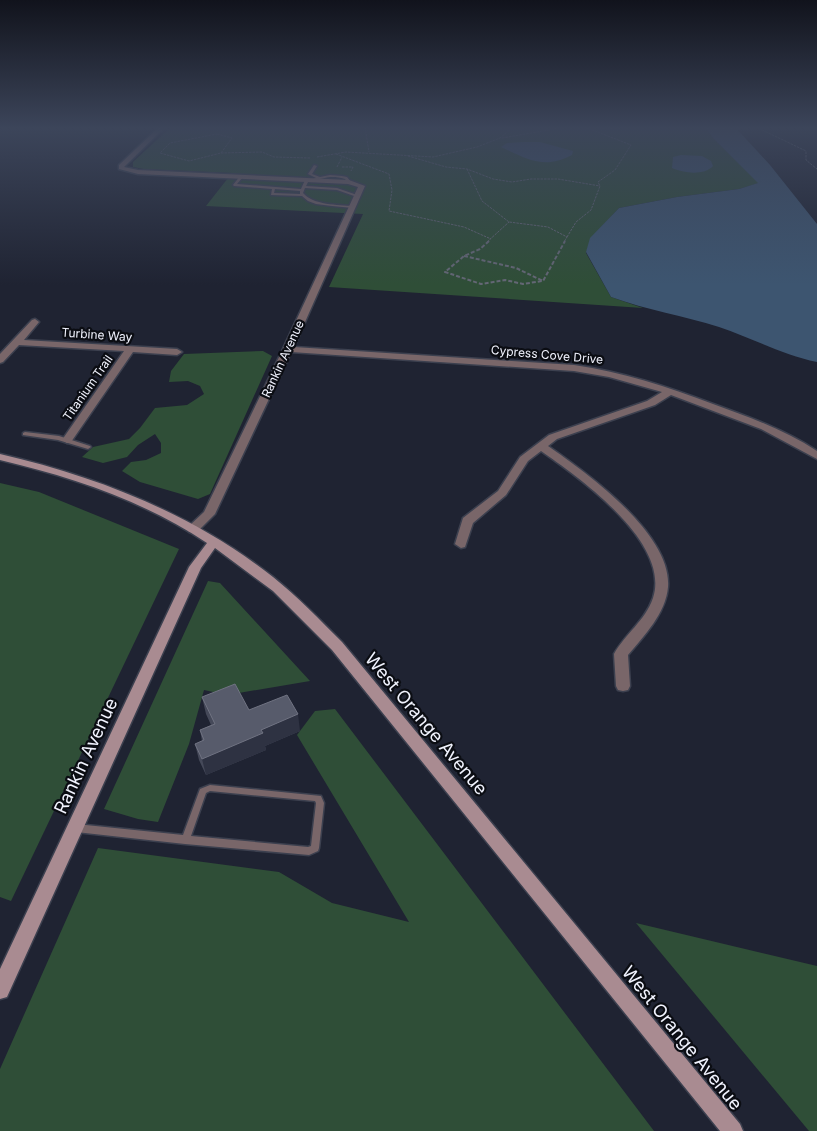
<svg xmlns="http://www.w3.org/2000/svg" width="817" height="1131" viewBox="0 0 817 1131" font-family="Inter,sans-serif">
<rect width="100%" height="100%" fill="#1f2332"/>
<!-- green -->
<g fill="#2f4e37">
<path d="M171 127H705L713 138 759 183 739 189 677 197 619 208 591 238 586 253 611 297 643 308 329 287 363 214 206 206 232 173 144 169 133 167V162Z"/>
<path d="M263 351 272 356 210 494 198 499 140 482 122 471 131 462 146 460 161 453V443L155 434 138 445 127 457 103 463 82 457 93 447 129 439 140 428 155 408 187 405 204 394 200 386 188 381 169 382 171 371 184 354Z"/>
<path d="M0 483 39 492 179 549 11 901 0 897Z"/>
<path d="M208 581 220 583 310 681 227 695 204 690 189 744 158 822 138 819 104 809Z"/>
<path d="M335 709 654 1131H0V1069L98 848 279 872 332 903 409 922 297 735 315 711Z"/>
<path d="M636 923 817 966V1131H809Z"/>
</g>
<!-- water -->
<g fill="#3d5570">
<path d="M705 127H735L770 165 817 224V362C783 355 752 338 719 327 684 316 647 310 611 297L586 252 590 238 619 208 677 197 739 189 758 183 713 138Z"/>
<path d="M523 142H540L573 151 572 155C544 170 527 159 501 147L507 143Z"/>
<path d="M681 155 702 156 711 161 713 166C704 176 683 173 672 168L673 157Z"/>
</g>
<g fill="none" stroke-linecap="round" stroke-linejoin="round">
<defs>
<g id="lane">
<path d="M314 165 317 166 312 174 320 177 330 175 342 176 347 177 351 182 348 183 345 179C331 175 325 178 313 181V179L316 178 308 174Z"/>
<path d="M240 176 243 177 237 184 301 189 305 180 307 179 309 180 306 186 337 188 360 196 357 197 337 190 305 188 303 193C313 205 338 205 353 206L355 207 353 208 332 206 316 204 308 201 302 196 271 195 272 189 234 186 233 185ZM275 189 300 191V194L274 193Z"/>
<path d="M25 432 59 436 90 446 91 447 88 449 58 440 23 435V433Z"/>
<path d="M210 785 321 796 324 803 319 848 318 851 309 855 185 844 76 832 73 831 72 828 73 825 76 824 183 835 200 789ZM210 791 315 801 316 803 311 846 308 847 191 836 206 793Z"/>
</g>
<g id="street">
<path d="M159 127H165L124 167 138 170 349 180 365 186 294 347 574 365C623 372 668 387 713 404 749 417 785 430 817 451V459L761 429 671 395 655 405 557 439 548 446C587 473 672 534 668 587 666 613 644 636 628 655L630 686 628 690 623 691 618 690 616 686 614 654C625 634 645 621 653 598 671 543 580 478 541 451L528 461 506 495 473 523 465 547 461 548 455 544 463 518 498 491 520 457 549 435 647 401 662 392 609 377 574 371 291 352 215 514 197 532H189L187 529 189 526 204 512 283 349 358 187 348 184 138 174 119 169V165Z"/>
<path d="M35 319 39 322 24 340 177 349 182 352 177 355 133 352 71 442 67 443 62 440 124 351 19 345 3 362 0 363V354L32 320Z"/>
</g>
<path id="secondary" d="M0 454C99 477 193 514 273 577 298 597 320 620 342 642L740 1124 743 1131H720L332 650 273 591 215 548 201 568 7 997 0 999V969L189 567 207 543C144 501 72 477 0 460Z"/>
</defs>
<!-- lane casing -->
<use href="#lane" stroke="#3c404f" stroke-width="3"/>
<!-- street casing -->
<use href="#street" stroke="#3c404f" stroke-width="3"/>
<!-- secondary casing -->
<use href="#secondary" stroke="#3c404f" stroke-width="3"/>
<!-- path-far1 -->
<g stroke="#646775" stroke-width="1" stroke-dasharray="2.5 1" stroke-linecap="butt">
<path d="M365 127 369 152"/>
<path d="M590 127 612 129 628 127"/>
<path d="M629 127H651"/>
<path d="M756 127 806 151V160L817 169"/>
<path d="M735 128H757"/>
<path d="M217 134 232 138 221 153 189 161 160 153 170 143Z"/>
<path d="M502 138 566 127"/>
<path d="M221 153 262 152 274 157 310 158"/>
<path d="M336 154 389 174 392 190 389 211 464 227 491 239"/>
<path d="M408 156 446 167 467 169 493 179 512 182 531 179H558L600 186"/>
<path d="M317 157 346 152 433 157 477 147 500 138 513 127"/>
<path d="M337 167 342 157"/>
<path d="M342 167H353L351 171"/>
<path d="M467 169 482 201 509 222 548 227 567 237 564 242"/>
<path d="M567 237 576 222 591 210 600 186 598 182 615 170 631 145 585 127"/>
<path d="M487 242 509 222"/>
</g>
<!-- path -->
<g stroke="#646775" stroke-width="2" stroke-dasharray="4 2" stroke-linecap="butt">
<path d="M489 241 480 249 464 256 445 272 481 284 505 280 523 284 542 281"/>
<path d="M464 256 516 268 543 281 565 241"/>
</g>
<!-- lane -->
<use href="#lane" fill="#796669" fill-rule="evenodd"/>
<!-- street -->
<use href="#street" fill="#796669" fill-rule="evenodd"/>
<!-- secondary -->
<use href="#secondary" fill="#a98b91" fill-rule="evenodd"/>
</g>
<!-- wall -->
<path fill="#454959" d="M202 697 249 710 300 731 265 746 266 750 206 775 199 760 195 744 202 741 200 730 211 725 206 714Z"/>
<!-- shaded-wall -->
<path fill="#2e3242" d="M298 714 300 731 265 746 266 750 206 775 202 759 261 730Z"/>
<!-- building -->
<path fill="#575b6b" stroke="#707382" d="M235 684 249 710 287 695 298 714 261 730 263 733 202 759 195 744 204 740 200 730 215 724 202 697Z"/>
<!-- sky -->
<linearGradient id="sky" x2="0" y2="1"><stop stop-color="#11131c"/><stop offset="0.45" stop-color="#3c455a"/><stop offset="1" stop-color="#3c455a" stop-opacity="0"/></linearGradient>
<rect width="817" height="285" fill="url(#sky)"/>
<g text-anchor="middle" stroke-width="4.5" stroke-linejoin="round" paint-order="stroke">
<!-- far-street labels -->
<g font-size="12" fill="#f1f3fe" stroke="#0b0d13">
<text transform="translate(97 335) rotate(4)" y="4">Turbine Way</text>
<text transform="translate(547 355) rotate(5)" y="4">Cypress Cove Drive</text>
<text transform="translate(283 359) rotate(-65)" y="4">Rankin Avenue</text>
<text transform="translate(88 388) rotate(-55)" y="4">Titanium Trail</text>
</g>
<!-- near-street labels -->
<g font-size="18" fill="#f1f3fe" stroke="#0b0d13">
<text transform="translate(426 724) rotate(50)" y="6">West Orange Avenue</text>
<text transform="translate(86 756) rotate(-65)" y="6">Rankin Avenue</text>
<text transform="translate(682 1038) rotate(51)" y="6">West Orange Avenue</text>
</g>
</g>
</svg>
